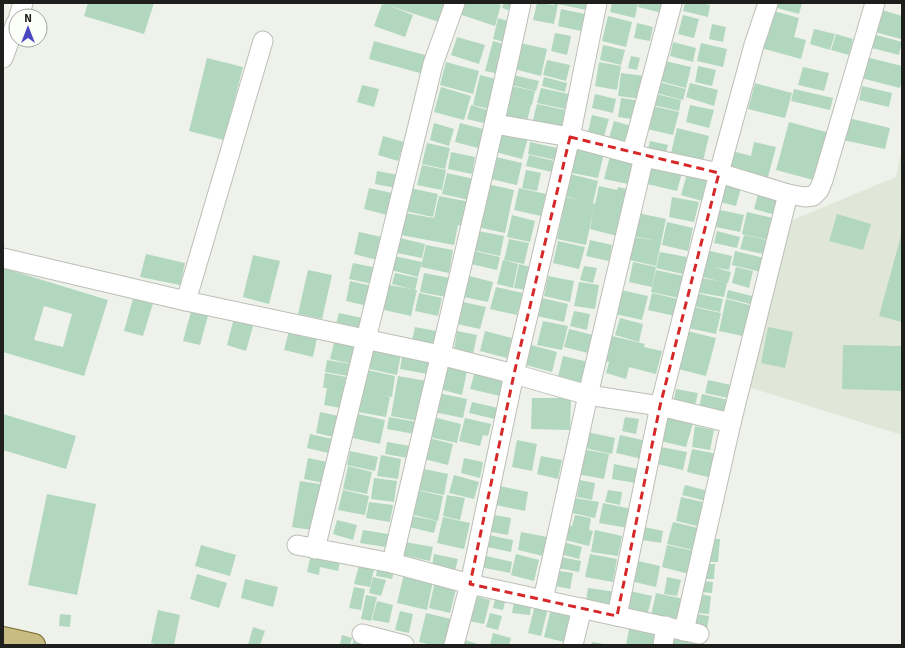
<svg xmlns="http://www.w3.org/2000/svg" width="905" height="648" viewBox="0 0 905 648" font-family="Signika,sans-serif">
<rect width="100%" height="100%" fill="#eef2ea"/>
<!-- built -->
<path fill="#e0e7d8" d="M902 148V435L745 386 790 221 896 177Z"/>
<!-- building -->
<g fill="#b2d7bf" fill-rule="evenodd">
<path d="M88 3H154L144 34 84 16Z"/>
<path d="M384 3H446L439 22 387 5 413 15 405 37 374 26 382 4 384 5Z"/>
<path d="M463 3H495L501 5 495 26 459 14Z"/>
<path d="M504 3H513L511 11 502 8Z"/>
<path d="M537 3 555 5 552 3H587L586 10 558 4 554 24 533 20Z"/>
<path d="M612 3H638L635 18 610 12Z"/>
<path d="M639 3H669L666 14 638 7Z"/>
<path d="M685 3H701L710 5 708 17 683 11Z"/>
<path d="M778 3H802L799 14 777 8Z"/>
<path d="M561 9 585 14 581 31 558 26Z"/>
<path d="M882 10 902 16 901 39 875 32Z"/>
<path d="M774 11 799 18 794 37 806 40 801 59 761 48Z"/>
<path d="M683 15 699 19 694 38 678 34Z"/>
<path d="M608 16 632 22 626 47 602 41Z"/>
<path d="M498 18 512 22 507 43 493 39Z"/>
<path d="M637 23 653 27 650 41 634 38Z"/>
<path d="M712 24 726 27 723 42 709 39Z"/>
<path d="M814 29 835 34 830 50 810 44Z"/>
<path d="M555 33 571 36 567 55 551 51Z"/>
<path d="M836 34 853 39 849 55 831 50Z"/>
<path d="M876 35 902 42 899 55 872 48Z"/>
<path d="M457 37 485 45 479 64 451 55Z"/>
<path d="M374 41 432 57 427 75 369 59Z"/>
<path d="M493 41 507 45 499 74 485 71Z"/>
<path d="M673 42 696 48 693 62 670 56Z"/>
<path d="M520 43 547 49 541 76 514 69Z"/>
<path d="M701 43 727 49 723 67 697 61Z"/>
<path d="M603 45 625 50 621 65 600 60Z"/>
<path d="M631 56 640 58 637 70 628 68Z"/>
<path d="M862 56 902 66V81L900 88 857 77Z"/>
<path d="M207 58 243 67 224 140 189 131Z"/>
<path d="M547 60 570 65 566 81 543 75Z"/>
<path d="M665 61 691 67 686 88 660 81Z"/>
<path d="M446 62 479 71 473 94 440 85Z"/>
<path d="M599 62 621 66 617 90 595 86Z"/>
<path d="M698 66 716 70 712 86 695 82Z"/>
<path d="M803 67 829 73 824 91 798 85Z"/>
<path d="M621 73 646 76 643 99 618 96Z"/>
<path d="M480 75 496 79 489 109 473 105Z"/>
<path d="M513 75 539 81 536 91 511 85Z"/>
<path d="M544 77 567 83 565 92 542 86Z"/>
<path d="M659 82 686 89 683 100 656 93Z"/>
<path d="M690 83 718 90 714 106 686 97Z"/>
<path d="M755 83 792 93 785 118 748 109Z"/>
<path d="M362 85 379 89 374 107 357 102Z"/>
<path d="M511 86 535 91 532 105 524 103 531 105 526 125 504 119Z"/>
<path d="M862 86 892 93 889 107 859 100Z"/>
<path d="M441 87 471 96 464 120 434 112Z"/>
<path d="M541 88 569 94 565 109 537 103Z"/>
<path d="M794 89 833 98 830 110 791 101Z"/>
<path d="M595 94 616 99 613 113 592 108Z"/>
<path d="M656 94 681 100 679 111 653 105Z"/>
<path d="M621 98 642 101 639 120 618 117Z"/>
<path d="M537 104 565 110 561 130 532 124Z"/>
<path d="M471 105 491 111 488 124 467 119Z"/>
<path d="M690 105 714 110 709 128 686 122Z"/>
<path d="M652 106 679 112 673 135 647 129Z"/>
<path d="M592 115 609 119 604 136 588 132Z"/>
<path d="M848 118 890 128 885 149 843 140Z"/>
<path d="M614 121 631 126 626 143 609 138Z"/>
<path d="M789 122 830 133 817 181 776 170Z"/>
<path d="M434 123 454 129 449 146 430 140Z"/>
<path d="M460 123 487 130 482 149 455 142Z"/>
<path d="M677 128 709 136 703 161 671 153Z"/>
<path d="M501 131 528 138 522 159 496 152Z"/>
<path d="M383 136 404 142 398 161 378 155Z"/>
<path d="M650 141 668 145 665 157 647 153Z"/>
<path d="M530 142 557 148 555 160 528 154Z"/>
<path d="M754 142 776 147 768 177 728 167 732 151 751 156Z"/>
<path d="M427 143 450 148 445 169 422 164Z"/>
<path d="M577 147 604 153 598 178 572 173Z"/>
<path d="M451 152 475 157 472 174 448 169Z"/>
<path d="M529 155 554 161 552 172 526 166Z"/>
<path d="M610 156 633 162 628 184 604 179Z"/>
<path d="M496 157 522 163 517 185 491 179Z"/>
<path d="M422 165 446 170 442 190 417 185Z"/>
<path d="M652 165 682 173 677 191 647 184Z"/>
<path d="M526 170 541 173 537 191 522 188Z"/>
<path d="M377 171 399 175 396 188 375 184Z"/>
<path d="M447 173 474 179 469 200 442 194Z"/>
<path d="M570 174 598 181 593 203 595 204 599 186 617 190 618 187 627 189 621 213 622 214 617 236 590 229 594 207 586 245 557 239 566 197 580 200 565 196Z"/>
<path d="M687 174 708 179 702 201 681 195Z"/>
<path d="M725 180 742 184 736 206 720 202Z"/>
<path d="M487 184 514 190 505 233 477 227Z"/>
<path d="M369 188 392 193 387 215 364 209Z"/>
<path d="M410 188 438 194 433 217 405 211Z"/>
<path d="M519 188 546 194 541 216 514 210Z"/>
<path d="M759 190 780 196 775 215 754 209Z"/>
<path d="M439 196 470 202 465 227 458 225 454 245 401 235 405 213 434 218Z"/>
<path d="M672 197 699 202 694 222 669 217Z"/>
<path d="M720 210 744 215 740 232 716 227Z"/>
<path d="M747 212 773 218 768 240 742 234Z"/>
<path d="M638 213 666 219 656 266 629 260 634 237 658 241 633 236Z"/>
<path d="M837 214 871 224 863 250 829 241Z"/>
<path d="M512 215 535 221 530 242 507 237Z"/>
<path d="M667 222 693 228 688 251 662 245Z"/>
<path d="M478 231 504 236 500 256 473 250Z"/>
<path d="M717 231 740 237 737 248 714 243Z"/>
<path d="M359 232 382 237 377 260 354 254Z"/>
<path d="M902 232V322L879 316Z"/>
<path d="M744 235 767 240 763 254 740 249Z"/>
<path d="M400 238 425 244 422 258 397 253Z"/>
<path d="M509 239 529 243 524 264 504 260Z"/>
<path d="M590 240 612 245 609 261 586 256Z"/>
<path d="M558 241 585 247 579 269 553 263Z"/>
<path d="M426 245 453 250 449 273 421 267Z"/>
<path d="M706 250 732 256 729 270 713 267 731 272 728 283H727L724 297 695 292 698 277 722 282 699 276Z"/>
<path d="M474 251 500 257 497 270 471 264Z"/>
<path d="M735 251 764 258 761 272 732 265Z"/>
<path d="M660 252 687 257 683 274 656 268Z"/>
<path d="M146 254 185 263 180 285 140 277Z"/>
<path d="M253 255 280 261 269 304 243 297Z"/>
<path d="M394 256 422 262 418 277 391 270Z"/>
<path d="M503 260 518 264 513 288 497 284Z"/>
<path d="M633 262 656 267 652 287 629 282Z"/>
<path d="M353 263 377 268 373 284 349 279Z"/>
<path d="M519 264 531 267 527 290 514 288Z"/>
<path d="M584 266 597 268 593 283 580 280Z"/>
<path d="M736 267 753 271 749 288 732 283Z"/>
<path d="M3 268 108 300 84 376 3 352ZM44 306 72 314 63 347 34 340Z"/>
<path d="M308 270 332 275 322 319 298 314Z"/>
<path d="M656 270 684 276 679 298 651 292Z"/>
<path d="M395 273 418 278 415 290 392 284Z"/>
<path d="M424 273 450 278 446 297 420 292Z"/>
<path d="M469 276 493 282 488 302 464 297Z"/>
<path d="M548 276 574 281 570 302 544 296Z"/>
<path d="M350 281 372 286 368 306 346 301Z"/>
<path d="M579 282 599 285 595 309 574 306Z"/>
<path d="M389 285 417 290 411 316 384 310Z"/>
<path d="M496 287 523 293 517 315 490 309Z"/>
<path d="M621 290 648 296 642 320 615 314Z"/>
<path d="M728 290 756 297 754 305 726 298Z"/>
<path d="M419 293 442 298 438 316 415 311Z"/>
<path d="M652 293 678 299 675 316 648 310Z"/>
<path d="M695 293 723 299 720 312 692 306Z"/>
<path d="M134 295 154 300 143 336 124 331Z"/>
<path d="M542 298 568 304 564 322 537 316Z"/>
<path d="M726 299 753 306 750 318H746L751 319 747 337 719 331Z"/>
<path d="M463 302 486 307 480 329 457 324Z"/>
<path d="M693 307 721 313 716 334 688 328Z"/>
<path d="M192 308 209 312 200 345 183 341Z"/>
<path d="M574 311 590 314 587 330 570 326Z"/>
<path d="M339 313 362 318 358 332 335 327Z"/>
<path d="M235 314 255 319 246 351 227 345Z"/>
<path d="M620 318 643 324 639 342 615 335Z"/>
<path d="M543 321 568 326 562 350 537 345Z"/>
<path d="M415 327 436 331 433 348 411 344Z"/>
<path d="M768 327 793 332 785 368 761 363Z"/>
<path d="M569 329 593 335 588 353 564 347Z"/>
<path d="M289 331 318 333 313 357 284 350Z"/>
<path d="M457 331 477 335 473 354 454 350Z"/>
<path d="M485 331 512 338 507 358 480 351Z"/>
<path d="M687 331 716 338 706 376 678 369Z"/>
<path d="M336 335 362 341 357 365 330 359Z"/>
<path d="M608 335 645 344 644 347 662 351 656 374 629 367 626 379 606 373 609 362 602 360Z"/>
<path d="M531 345 557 352 552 372 526 365Z"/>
<path d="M843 345 902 346V391L842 389Z"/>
<path d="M373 348 401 354 397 375 369 369Z"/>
<path d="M403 351 431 357 427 374 400 369Z"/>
<path d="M563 356 588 362 581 387 557 381Z"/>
<path d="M327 360 357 365 354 377 325 372Z"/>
<path d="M445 366 467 371 462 395 439 389Z"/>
<path d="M476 368 506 376 500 396 470 389Z"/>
<path d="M367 370 395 376 392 397 384 395 390 397 386 417 358 412Z"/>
<path d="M325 373 352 378 349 393 333 390 349 393 346 409 324 405 327 388H323Z"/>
<path d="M398 376 427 381 418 421 391 416Z"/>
<path d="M708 380 731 385 728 398 705 393Z"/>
<path d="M676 389 698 393 694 410 673 405Z"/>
<path d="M438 393 467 399 463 418 434 412Z"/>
<path d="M702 394 729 400 725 418 698 412Z"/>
<path d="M532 398H571L570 430 531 429Z"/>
<path d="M472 402 498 408 495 419 469 413Z"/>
<path d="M320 412 343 417 338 438 316 433Z"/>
<path d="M3 414 76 436 66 469 3 450Z"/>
<path d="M358 414 385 420 380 444 353 438Z"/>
<path d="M389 417 417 422 414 434 387 429Z"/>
<path d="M433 417 461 424 457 443 429 437Z"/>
<path d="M625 417 639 419 636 434 622 431Z"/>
<path d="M666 417 693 423 686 447 660 441Z"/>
<path d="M465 418 491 424 488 436 483 435 480 446 459 441Z"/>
<path d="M695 426 714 430 710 450 692 447Z"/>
<path d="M587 432 615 438 612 454 584 448Z"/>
<path d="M310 434 337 440 333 454 307 448Z"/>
<path d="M620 435 647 441 642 459 616 453Z"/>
<path d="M429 438 453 444 448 465 424 459Z"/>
<path d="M517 440 537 444 532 471 512 467Z"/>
<path d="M387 442 416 447 414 459 385 454Z"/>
<path d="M661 447 687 452 683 470 657 464Z"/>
<path d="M582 449 609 454 604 479 577 474Z"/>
<path d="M692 449 717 454 712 478 687 472Z"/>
<path d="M350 451 378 457 375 471 347 465Z"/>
<path d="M381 455 401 459 398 479 377 476Z"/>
<path d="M541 456 562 460 558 479 537 474Z"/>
<path d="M308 458 332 463 328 484 304 479Z"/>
<path d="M464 458 483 462 480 478 461 473Z"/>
<path d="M614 464 638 469 636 483 612 479Z"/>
<path d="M348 466 372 472 367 494 343 489Z"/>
<path d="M424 469 448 474 444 495 419 490Z"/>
<path d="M454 475 479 482 474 499 449 493Z"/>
<path d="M374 478 397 481 394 502 371 499Z"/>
<path d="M580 480 595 483 592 500 577 497Z"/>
<path d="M300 481 326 485 318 531 292 527Z"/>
<path d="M685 485 708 491 706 501 682 495Z"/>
<path d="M500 486 528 492 525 511 496 505Z"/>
<path d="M343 490 369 496 365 515 338 510Z"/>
<path d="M416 490 443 496 438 521 410 514Z"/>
<path d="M608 490 622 492 620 505 605 502Z"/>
<path d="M47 494 96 504 77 595 28 585Z"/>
<path d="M447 495 465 498 460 520 443 516Z"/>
<path d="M681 497 707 503 701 527 676 521Z"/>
<path d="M575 498 599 502 595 518 572 513Z"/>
<path d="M369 502 393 505 390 522 366 518Z"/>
<path d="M603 503 632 509 628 528 599 523Z"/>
<path d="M494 515 511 518 508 535 491 532Z"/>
<path d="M575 515 591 518 589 530 593 531 589 546 565 540 568 525 572 526Z"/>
<path d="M412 516 437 521 434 533 409 527Z"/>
<path d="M443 517 470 523 464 549 437 543Z"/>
<path d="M337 520 357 525 353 540 333 534Z"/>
<path d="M673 522 698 528 693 550 667 544Z"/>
<path d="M644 527 663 531 661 543 642 540Z"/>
<path d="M363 530 388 534 386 547 360 543Z"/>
<path d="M595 530 622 536 618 556 591 552Z"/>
<path d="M521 532 547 537 543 556 518 550Z"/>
<path d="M489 535 513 540 511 552 487 547Z"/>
<path d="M711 539H720L718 562H709Z"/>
<path d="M405 542 433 547 430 561 402 555Z"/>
<path d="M563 542 582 547 579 559 560 554Z"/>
<path d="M201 545 236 555 230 576 195 566Z"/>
<path d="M667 545 694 551 689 574 662 567Z"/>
<path d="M312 550 341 557 338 571 320 567 319 575 307 572Z"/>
<path d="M434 554 458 559 455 571 432 566Z"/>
<path d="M516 554 539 560 534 581 511 575Z"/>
<path d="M590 554 617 559 613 582 585 577Z"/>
<path d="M482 555 512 562 510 573 480 567Z"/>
<path d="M561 557 581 561 579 572 558 568Z"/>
<path d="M634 560 660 566 656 587 630 581Z"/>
<path d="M360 562 375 565 370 587 354 584Z"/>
<path d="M706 564H715L714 579H705Z"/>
<path d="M378 565 395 569 392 579 376 576Z"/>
<path d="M559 571 573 573 570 589 556 586Z"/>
<path d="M197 574 227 583 219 608 190 599Z"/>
<path d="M404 574 433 581 427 610 397 603Z"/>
<path d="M373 577 386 580 381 596 369 593Z"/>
<path d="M667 577 681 580 677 596 664 594Z"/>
<path d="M245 579 278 587 273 607 241 598Z"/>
<path d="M435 581 457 585 450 613 429 608Z"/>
<path d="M701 581 713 582 712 593 700 592Z"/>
<path d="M354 587 365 589 361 610 349 608Z"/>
<path d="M588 588 616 592 614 605 586 600Z"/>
<path d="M630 591 652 596 647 616 625 611Z"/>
<path d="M656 593 684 599 680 621 651 616Z"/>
<path d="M699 594 711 596 709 614 697 613Z"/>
<path d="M366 595 377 597 371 621 361 619Z"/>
<path d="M496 595 506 598 503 610 493 608Z"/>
<path d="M475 596 490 600 484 624 469 621Z"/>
<path d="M377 601 393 605 389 623 372 620Z"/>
<path d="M514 602 531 605 530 615 512 613Z"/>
<path d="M535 605 548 608 541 636 528 633Z"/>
<path d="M551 609 574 615 568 643 544 637Z"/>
<path d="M158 610 180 615 174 645H159L151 643Z"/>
<path d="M400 611 413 614 409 633 395 630Z"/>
<path d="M426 613 451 619 444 645H432L419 642Z"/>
<path d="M490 613 502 616 498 630 486 627Z"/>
<path d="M60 614 71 615 70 627 59 626Z"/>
<path d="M696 614 709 616 707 629 694 627Z"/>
<path d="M630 624 658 629 654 645H626Z"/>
<path d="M253 627 265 631 260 645H248Z"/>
<path d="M493 633 511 638 509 645H490Z"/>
<path d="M671 634 704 639 703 645H670Z"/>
<path d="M342 635 352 638 350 645 340 644Z"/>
<path d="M354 640 364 643 363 645H352Z"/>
<path d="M465 640 481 645H464Z"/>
<path d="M592 642 604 644V645H591Z"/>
</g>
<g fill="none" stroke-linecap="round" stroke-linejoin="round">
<defs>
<g id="street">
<path d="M19 16 23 3"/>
<path d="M263 41 186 301 440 355 514 374 588 395 660 406 731 423"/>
<path d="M3 58 16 23"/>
<path d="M495 124 570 137 644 157 719 173 788 194 805 197 813 196 819 190 823 180 875 3"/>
<path d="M632 153 672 3"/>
<path d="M3 258 186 301"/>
<path d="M297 545 392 563 470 584 699 634"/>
<path d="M315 549 433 64 455 3"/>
<path d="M392 563C435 376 481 190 521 3"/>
<path d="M543 600 588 395 644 157"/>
<path d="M617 616 660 406 719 173 754 45 768 3"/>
<path d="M684 631 731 423 788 194"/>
<path d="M362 634 404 645"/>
<path d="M454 645 470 584 514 374 570 137 597 3"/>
<path d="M573 645 582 608"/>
<path d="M663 645 666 626"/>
</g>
<path id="primary" d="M3 638 34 645"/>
</defs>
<!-- street casing -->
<use href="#street" stroke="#bcbfb7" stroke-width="21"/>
<!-- primary casing -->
<use href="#primary" stroke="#756828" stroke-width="24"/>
<!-- street -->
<use href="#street" stroke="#fff" stroke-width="19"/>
<!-- primary -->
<use href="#primary" stroke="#c8bc82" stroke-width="22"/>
</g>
<!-- marked area -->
<path fill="none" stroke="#d62828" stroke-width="3" stroke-dasharray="8 5" stroke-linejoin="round" d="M570 137 719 173 660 406 617 616 470 584 514 374Z"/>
<!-- border -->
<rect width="905" height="648" fill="none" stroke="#1e1f1c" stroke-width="8"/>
<!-- north arrow -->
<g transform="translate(28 28)"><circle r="19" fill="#fbfff7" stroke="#a3a59f"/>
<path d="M0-3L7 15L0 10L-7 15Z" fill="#4a48bf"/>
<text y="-6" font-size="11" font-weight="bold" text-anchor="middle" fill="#1e1f1c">N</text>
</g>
</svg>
